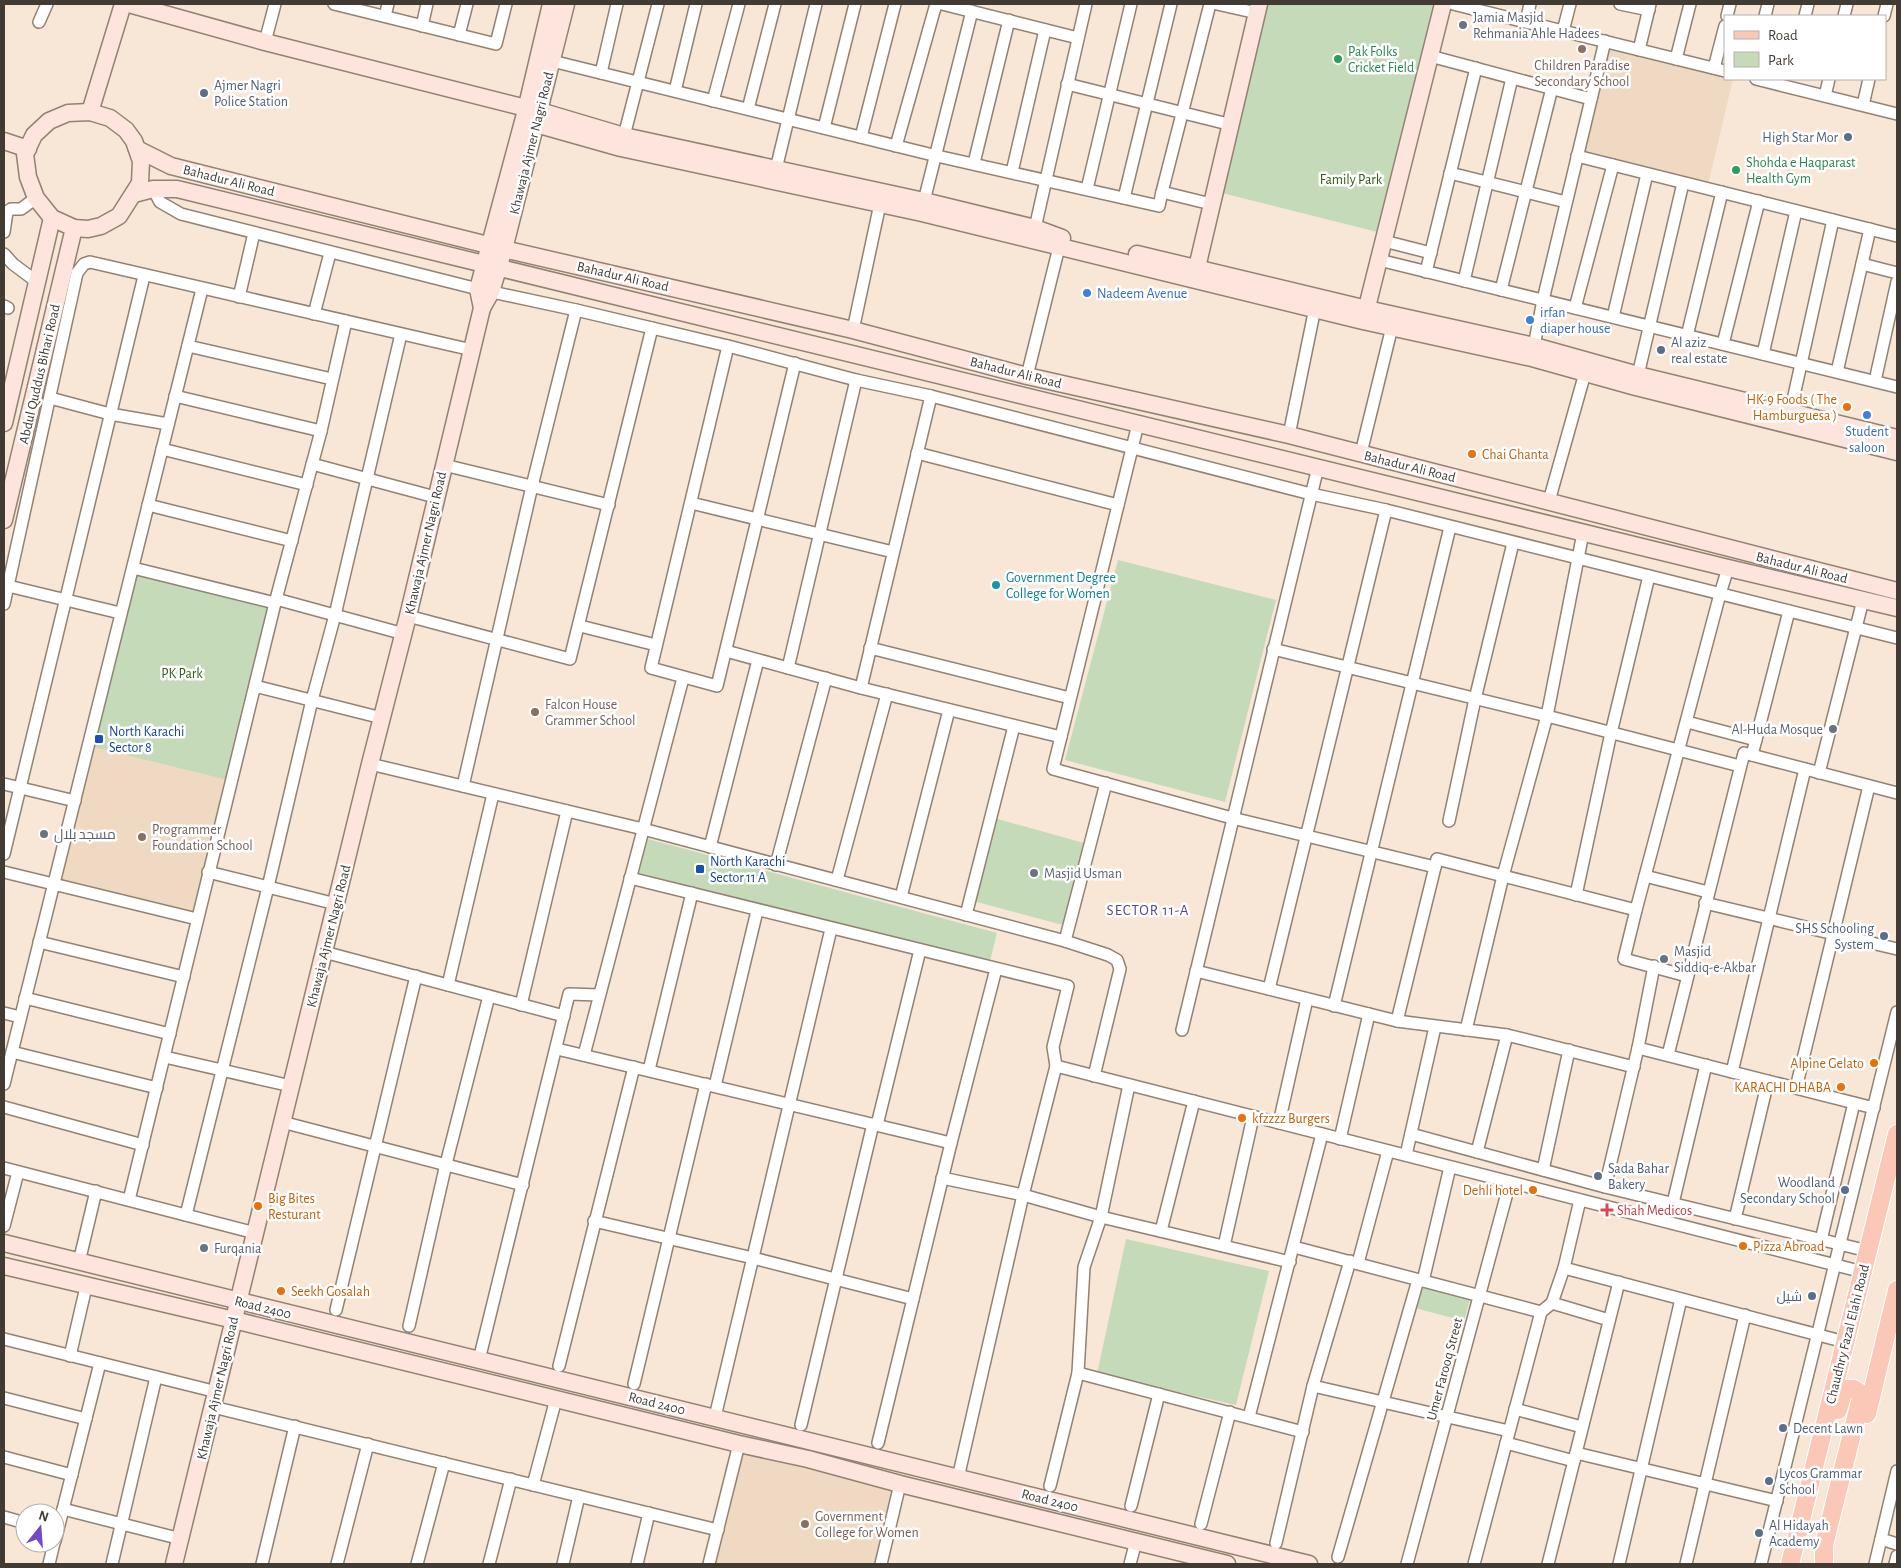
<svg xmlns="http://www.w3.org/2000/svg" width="1901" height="1568" viewBox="0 0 1901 1568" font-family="'Alegreya Sans',Cairo,sans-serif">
<rect width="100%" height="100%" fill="#f8e7d6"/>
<!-- built -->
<g fill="#f0d9c3">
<path d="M1605 41 1725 71V79H1733L1707 189 1577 156Z"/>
<path d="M89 746 231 781 197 919 55 884Z"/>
<path d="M739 1444 900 1484 881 1564H709Z"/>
</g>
<!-- green -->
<g fill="#c4dab9">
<path d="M1259 4H1443L1385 234 1214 191Z"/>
<path d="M1118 560 1276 600 1225 802 1065 760Z"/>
<path d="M133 568 276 599 231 781 89 746Z"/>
<path d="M994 818 1084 843 1063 925 973 901Z"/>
<path d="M648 839 997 933 990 961 639 873Z"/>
<path d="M1126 1239 1269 1271 1236 1405 1097 1374Z"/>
<path d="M1421 1286 1470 1299 1464 1321 1415 1308Z"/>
</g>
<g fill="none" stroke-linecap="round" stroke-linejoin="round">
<defs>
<g id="street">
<path d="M334 4 496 44 506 4"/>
<path d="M942 4 1078 38"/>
<path d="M1217 4 1257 13"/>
<path d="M1453 4 1725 71"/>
<path d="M1620 4 1649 10"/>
<path d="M385 16 388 4"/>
<path d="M1727 16 1730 4"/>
<path d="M1765 16 1768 4"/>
<path d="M1805 16 1808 4"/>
<path d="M1844 16 1847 4"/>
<path d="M1884 16 1887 4"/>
<path d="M39 22 47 4"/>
<path d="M1526 22 1530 4"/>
<path d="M422 26 427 4"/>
<path d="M1563 31 1570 4"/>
<path d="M459 35 467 4"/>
<path d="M265 42 275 4"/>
<path d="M1639 50 1650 4"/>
<path d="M1430 56 1591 99"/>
<path d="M1676 59 1690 4"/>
<path d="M552 61 937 156 1159 206 1162 192 1211 204"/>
<path d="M1714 68 1725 26"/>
<path d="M601 73 617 4"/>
<path d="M1756 79 1897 114"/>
<path d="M1067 84 1232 125"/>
<path d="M675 91 696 4"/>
<path d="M1825 96 1829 79"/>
<path d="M713 101 739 4"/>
<path d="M1863 105 1869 79"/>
<path d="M748 109 775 4"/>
<path d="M824 128 855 4"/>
<path d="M624 136 658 4"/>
<path d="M861 137 895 4"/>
<path d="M896 146 936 4"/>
<path d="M1577 156 1897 236"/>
<path d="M974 163 1009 20"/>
<path d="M776 169 816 4"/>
<path d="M1012 172 1045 30"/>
<path d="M1450 173 1566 202"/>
<path d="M153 189 160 202 181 214 478 289 576 310 728 346 856 380 931 396 1311 494 1386 510 1897 638"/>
<path d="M1087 189 1131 4"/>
<path d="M1162 192 1210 4"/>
<path d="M1124 198 1171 4"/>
<path d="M924 201 972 11"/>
<path d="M1035 228 1086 4"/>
<path d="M4 232 7 212 11 209H21L36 198"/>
<path d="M1384 241 1431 253"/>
<path d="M4 254 13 264 37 282"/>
<path d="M1379 260 1897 387"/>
<path d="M1862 264 1897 273"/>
<path d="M1426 272 1476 68"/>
<path d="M1464 281 1512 78"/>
<path d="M1501 290 1552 88"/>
<path d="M239 297 254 233"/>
<path d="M4 306 8 308"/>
<path d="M1575 308 1613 165"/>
<path d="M314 314 330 253"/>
<path d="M1613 317 1647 174"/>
<path d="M853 330 880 204"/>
<path d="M1687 336 1722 192"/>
<path d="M1723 344 1759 201"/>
<path d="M188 346 332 379"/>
<path d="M728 346 651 668 717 686 795 363"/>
<path d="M1534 346 1543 300 1605 41"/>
<path d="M1763 354 1796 211"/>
<path d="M1837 372 1870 229"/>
<path d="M1638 375 1683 183"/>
<path d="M1027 376 1061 239"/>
<path d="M1875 381 1897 282"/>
<path d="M175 396 321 431"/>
<path d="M50 398 110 414 168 424"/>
<path d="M1789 418 1833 220"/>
<path d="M1138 424 1053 769 1232 818 1435 867"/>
<path d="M1289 435 1315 308"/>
<path d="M162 449 307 485"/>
<path d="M917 453 1118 505"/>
<path d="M1361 453 1392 327"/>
<path d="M312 464 435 497"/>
<path d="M444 465 609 505"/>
<path d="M1549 501 1585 373"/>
<path d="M691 503 893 552"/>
<path d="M148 505 292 541"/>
<path d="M133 568 275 603"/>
<path d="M4 585 120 613"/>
<path d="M276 599 404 634"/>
<path d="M4 604 77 273 84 264 90 262 472 350"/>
<path d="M408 616 570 659 652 328"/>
<path d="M580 626 656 645"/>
<path d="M870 648 1070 698"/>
<path d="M1273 649 1547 716 1740 766"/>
<path d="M726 651 861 688 1061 737"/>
<path d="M788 668 856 380"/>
<path d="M255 686 382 718"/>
<path d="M861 688 931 396"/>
<path d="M1687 722 1756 740"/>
<path d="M1752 755 1789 611"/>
<path d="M370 764 643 829 1065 941 1108 955 1117 960 1120 969 1094 1076"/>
<path d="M1819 773 1863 600"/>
<path d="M4 784 75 801"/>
<path d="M463 786 532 486 576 310"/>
<path d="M1449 821 1475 699 1513 543"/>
<path d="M710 847 758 660"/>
<path d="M4 854 144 276"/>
<path d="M776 865 826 678"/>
<path d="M4 872 197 919"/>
<path d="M208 872 336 904"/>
<path d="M1645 876 1708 892"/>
<path d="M630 878 1068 986 1053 1047 1056 1066 1023 1195 958 1478"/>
<path d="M837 880 887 694"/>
<path d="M1576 895 1611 733 1649 576"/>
<path d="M901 897 949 710"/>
<path d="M1705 903 1897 949"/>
<path d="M1636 910 1720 594 1728 568"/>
<path d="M966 915 1014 726"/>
<path d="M1065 941 1106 783"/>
<path d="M39 942 184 977"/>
<path d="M324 952 564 1016"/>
<path d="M1196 971 1397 1021 1507 1035 1634 1067"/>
<path d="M448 985 493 794"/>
<path d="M1269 989 1386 510"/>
<path d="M25 998 170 1034"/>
<path d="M521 1005 567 811"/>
<path d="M1334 1006 1450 527"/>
<path d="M4 1013 20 1017"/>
<path d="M1397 1021 1437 859 1636 910 1624 959 1687 976"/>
<path d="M1182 1030 1318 467"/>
<path d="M1466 1030 1503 876 1547 716 1583 533"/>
<path d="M1638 1048 1874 1108"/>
<path d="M557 1049 951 1143"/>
<path d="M12 1052 157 1088"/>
<path d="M584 1055 683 678"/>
<path d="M1668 1055 1744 753 1897 793"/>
<path d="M165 1057 291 1086"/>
<path d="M1056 1066 1863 1272"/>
<path d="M649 1070 692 893"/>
<path d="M1732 1072 1805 769"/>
<path d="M4 1084 202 289"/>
<path d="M715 1086 757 911"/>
<path d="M1796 1088 1869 786"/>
<path d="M4 1107 143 1145"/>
<path d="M282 1122 523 1185"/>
<path d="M1279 1123 1307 999"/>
<path d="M877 1125 920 950"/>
<path d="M1411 1134 1605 1187 1868 1251"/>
<path d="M1340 1139 1369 1014"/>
<path d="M1477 1152 1507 1035"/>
<path d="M1406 1155 1435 1027"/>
<path d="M4 1168 255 1233"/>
<path d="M1543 1170 1569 1050"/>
<path d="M942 1178 1023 1195 1101 1217 1290 1262"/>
<path d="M1605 1187 1638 1048 1654 966"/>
<path d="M129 1200 275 603 321 431 346 321"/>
<path d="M1673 1203 1706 1065"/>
<path d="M186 1215 268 887 312 700 335 615 401 334"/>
<path d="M1735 1219 1768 1081"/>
<path d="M594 1221 753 1258 913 1299"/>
<path d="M4 1226 18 1172"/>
<path d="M1161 1231 1194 1101"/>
<path d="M1821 1240 1854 1103"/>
<path d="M1224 1246 1253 1117"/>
<path d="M1294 1247 1541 1312"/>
<path d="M79 1262 96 1191"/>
<path d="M1358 1263 1388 1151"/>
<path d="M1564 1268 1845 1342"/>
<path d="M1423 1281 1450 1167"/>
<path d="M1552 1303 1609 1320"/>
<path d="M336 1310 416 976"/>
<path d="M409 1326 446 1164 489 996"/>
<path d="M4 1339 217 1392"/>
<path d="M70 1356 86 1287"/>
<path d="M479 1360 569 994 599 995"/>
<path d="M559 1366 634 1067"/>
<path d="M1078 1373 1303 1432"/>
<path d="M634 1384 706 1084"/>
<path d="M1313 1386 1509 1431"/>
<path d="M4 1398 86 1419"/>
<path d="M213 1407 718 1530"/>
<path d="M1515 1409 1582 1427"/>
<path d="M715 1417 831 929"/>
<path d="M1249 1417 1322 1134"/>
<path d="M801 1425 873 1124"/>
<path d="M878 1443 951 1143 996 969"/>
<path d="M1506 1443 1574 1461"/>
<path d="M1576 1453 1777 1501"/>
<path d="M4 1457 72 1475"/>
<path d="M533 1485 556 1399"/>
<path d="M1050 1486 1078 1373 1084 1267 1101 1217 1129 1085"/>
<path d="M1131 1506 1159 1394"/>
<path d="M63 1509 181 1539"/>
<path d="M4 1517 25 1523"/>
<path d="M1201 1524 1230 1412"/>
<path d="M1881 1539 1897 1544"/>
<path d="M55 1541 100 1363"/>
<path d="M1276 1543 1313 1386 1350 1261"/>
<path d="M1338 1557 1418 1280"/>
<path d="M49 1564 54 1543"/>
<path d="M112 1564 156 1377"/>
<path d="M262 1564 295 1426"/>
<path d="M337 1564 368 1444"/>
<path d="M417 1564 444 1463"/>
<path d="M489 1564 511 1479"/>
<path d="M563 1564 579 1496"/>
<path d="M637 1564 649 1513"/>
<path d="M709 1564 739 1444"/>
<path d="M881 1564 900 1484"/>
<path d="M1130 1564 1136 1541"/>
<path d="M1407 1564 1510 1182"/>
<path d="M1474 1564 1541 1312 1552 1303 1564 1268 1580 1200"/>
<path d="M1548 1564 1619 1282"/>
<path d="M1619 1564 1681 1299"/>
<path d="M1686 1564 1745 1315"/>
<path d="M1761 1564 1897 1012"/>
<path d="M1875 1564 1897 1471"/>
<path d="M1895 1564 1897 1556"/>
</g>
<g id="secondary">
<path d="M129 4 265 42 526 108"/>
<path d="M540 111 624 136 924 201 1035 228 1062 238"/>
<path d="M90 112 110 118 126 130 134 141 141 161 140 183 119 216 101 226 88 229 74 228 52 218 36 198 28 177 25 154 34 135 49 121 68 113Z"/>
<path d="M90 112 123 4"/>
<path d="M536 124 621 148 922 213 1363 321 1532 358 1636 387 1897 452"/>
<path d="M4 141 28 149"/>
<path d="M137 149 171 166 504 249 853 330 1027 376 1289 435 1897 591"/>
<path d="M134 194 153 189H177L1728 568 1897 608"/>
<path d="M1137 254 1367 309 1534 346 1638 375 1897 438"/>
<path d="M1195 276 1259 4"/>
<path d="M482 308 491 292 504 249 566 4"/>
<path d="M1364 319 1443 4"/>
<path d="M4 423 52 218"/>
<path d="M4 520 74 228"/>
<path d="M4 1243 1309 1564"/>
<path d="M4 1266 234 1320 739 1444 808 1459 900 1484 1227 1564"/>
<path d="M174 1564 370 764 408 616 482 308 478 289 525 114 551 4"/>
</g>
<g id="primary">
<path d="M1867 1414 1897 1290"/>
<path d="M1790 1564 1897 1134"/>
<path d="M1824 1564V1545L1861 1398 1860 1393 1854 1389H1846L1843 1393 1838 1410"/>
</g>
</defs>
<!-- street casing -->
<use href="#street" stroke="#928273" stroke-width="14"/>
<!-- secondary casing -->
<use href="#secondary" stroke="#928273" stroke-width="19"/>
<!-- primary casing -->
<use href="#primary" stroke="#fff" stroke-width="20"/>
<!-- street -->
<use href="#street" stroke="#fff" stroke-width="11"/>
<!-- secondary -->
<use href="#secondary" stroke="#fde4dc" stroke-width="16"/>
<!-- primary -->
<use href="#primary" stroke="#fbc8b8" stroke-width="18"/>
</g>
<!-- markers -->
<g fill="#6b7280" stroke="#fff" stroke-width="2">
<circle cx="1463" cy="25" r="5"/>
<circle cx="1833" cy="729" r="5"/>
<circle cx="44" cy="834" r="5"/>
<circle cx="1034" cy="873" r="5"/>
<circle cx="1664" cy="959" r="5"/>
<circle cx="204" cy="1248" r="5"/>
</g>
<g fill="#8d6e63" stroke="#fff" stroke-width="2">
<circle cx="1582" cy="49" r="5"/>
<circle cx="535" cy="712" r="5"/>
<circle cx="142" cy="837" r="5"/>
<circle cx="805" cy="1524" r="5"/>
</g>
<g fill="#2e9e5b" stroke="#fff" stroke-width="2">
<circle cx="1338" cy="59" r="5"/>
<circle cx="1736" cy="170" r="5"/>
</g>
<g fill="#5c6f8a" stroke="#fff" stroke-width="2">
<circle cx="204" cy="93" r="5"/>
<circle cx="1848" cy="137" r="5"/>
<circle cx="1661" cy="350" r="5"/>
<circle cx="1884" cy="936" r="5"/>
<circle cx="1598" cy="1176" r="5"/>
<circle cx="1845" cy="1190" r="5"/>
<circle cx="1812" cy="1296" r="5"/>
<circle cx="1783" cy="1428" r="5"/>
<circle cx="1769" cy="1481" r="5"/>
<circle cx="1759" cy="1533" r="5"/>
</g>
<g fill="#3f7fe0" stroke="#fff" stroke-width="2">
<circle cx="1087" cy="293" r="5"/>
<circle cx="1530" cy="320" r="5"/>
<circle cx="1867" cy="415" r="5"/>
</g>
<g fill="#e8710a" stroke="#fff" stroke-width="2">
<circle cx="1847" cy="407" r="5"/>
<circle cx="1472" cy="454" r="5"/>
<circle cx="1874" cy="1063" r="5"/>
<circle cx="1841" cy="1087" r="5"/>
<circle cx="1242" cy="1118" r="5"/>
<circle cx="1533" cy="1190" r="5"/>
<circle cx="258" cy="1206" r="5"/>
<circle cx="1743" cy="1246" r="5"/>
<circle cx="281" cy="1291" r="5"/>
</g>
<circle fill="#0f9aa8" stroke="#fff" stroke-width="2" cx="996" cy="585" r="5"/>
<g fill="#1a4fb4" stroke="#fff" stroke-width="2">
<rect x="94" y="734" width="10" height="10" rx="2.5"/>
<rect x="695" y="864" width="10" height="10" rx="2.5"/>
</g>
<path fill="#e0444e" stroke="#fff" stroke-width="2" d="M1604.5 1202.5h5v5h5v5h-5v5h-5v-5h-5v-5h5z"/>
<g text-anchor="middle" stroke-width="5" stroke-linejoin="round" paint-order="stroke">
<!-- worship labels -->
<g font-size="14" fill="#5b616d" stroke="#fff" text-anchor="start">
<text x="1473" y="22">Jamia Masjid<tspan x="1473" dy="16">Rehmania Ahle Hadees</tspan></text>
<text x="1823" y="734" text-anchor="end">Al-Huda Mosque</text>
<text x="54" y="839">مسجد بلال</text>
<text x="1044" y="878">Masjid Usman</text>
<text x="1674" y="956">Masjid<tspan x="1674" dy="16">Siddiq-e-Akbar</tspan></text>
<text x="214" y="1253">Furqania</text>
</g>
<!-- leisure labels -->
<g font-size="14" fill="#27864d" stroke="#fff" text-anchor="start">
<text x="1348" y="56">Pak Folks<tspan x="1348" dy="16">Cricket Field</tspan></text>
<text x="1746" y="167">Shohda e Haqparast<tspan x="1746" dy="16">Health Gym</tspan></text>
</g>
<!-- education labels -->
<g font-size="14" fill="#785e54" stroke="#fff" text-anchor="start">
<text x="1582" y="70" text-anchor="middle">Children Paradise<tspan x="1582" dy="16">Secondary School</tspan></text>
<text x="545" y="709">Falcon House<tspan x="545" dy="16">Grammer School</tspan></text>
<text x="152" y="834">Programmer<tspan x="152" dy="16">Foundation School</tspan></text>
<text x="815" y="1521">Government<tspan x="815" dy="16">College for Women</tspan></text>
</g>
<!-- service labels -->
<g font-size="14" fill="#4e5e75" stroke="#fff" text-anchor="start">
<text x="214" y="90">Ajmer Nagri<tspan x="214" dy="16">Police Station</tspan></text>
<text x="1838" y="142" text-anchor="end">High Star Mor</text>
<text x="1671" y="347">Al aziz<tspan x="1671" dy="16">real estate</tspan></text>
<text x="1874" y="933" text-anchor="end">SHS Schooling<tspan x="1874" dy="16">System</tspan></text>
<text x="1608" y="1173">Sada Bahar<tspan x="1608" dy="16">Bakery</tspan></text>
<text x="1835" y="1187" text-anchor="end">Woodland<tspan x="1835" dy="16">Secondary School</tspan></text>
<text x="1802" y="1301" text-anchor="end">شیل</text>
<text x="1793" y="1433">Decent Lawn</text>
<text x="1779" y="1478">Lycos Grammar<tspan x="1779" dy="16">School</tspan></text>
<text x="1769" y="1530">Al Hidayah<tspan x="1769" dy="16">Academy</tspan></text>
</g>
<!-- street labels -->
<g font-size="14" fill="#423b34" stroke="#fff">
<text transform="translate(531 143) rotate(-76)" y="5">Khawaja Ajmer Nagri Road</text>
<text transform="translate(229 180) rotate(14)" y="5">Bahadur Ali Road</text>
<text transform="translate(623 276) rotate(13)" y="5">Bahadur Ali Road</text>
<text transform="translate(1016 372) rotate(14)" y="5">Bahadur Ali Road</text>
<text transform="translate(39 374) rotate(-77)" y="5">Abdul Quddus Bihari Road</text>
<text transform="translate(1410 466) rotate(14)" y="5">Bahadur Ali Road</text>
<text transform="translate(425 543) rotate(-77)" y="5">Khawaja Ajmer Nagri Road</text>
<text transform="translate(1802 567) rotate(14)" y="5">Bahadur Ali Road</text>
<text transform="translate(328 936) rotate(-76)" y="5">Khawaja Ajmer Nagri Road</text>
<text transform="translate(263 1307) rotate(14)" y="5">Road 2400</text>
<text transform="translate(1847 1334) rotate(-76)" y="5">Chaudhry Fazal Elahi Road</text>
<text transform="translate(1444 1369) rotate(-75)" y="5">Umer Farooq Street</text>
<text transform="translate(217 1388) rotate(-77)" y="5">Khawaja Ajmer Nagri Road</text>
<text transform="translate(657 1403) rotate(14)" y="5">Road 2400</text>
<text transform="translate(1050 1500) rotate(14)" y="5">Road 2400</text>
</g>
<!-- park labels -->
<g font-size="14" fill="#2f5b10" stroke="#fff">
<text x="1351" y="184">Family Park</text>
<text x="182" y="678">PK Park</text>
</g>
<!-- shop labels -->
<g font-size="14" fill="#366cbe" stroke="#fff" text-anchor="start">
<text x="1097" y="298">Nadeem Avenue</text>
<text x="1540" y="317">irfan<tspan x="1540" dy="16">diaper house</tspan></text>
<text x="1867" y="436" text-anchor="middle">Student<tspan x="1867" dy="16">saloon</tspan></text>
</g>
<!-- food labels -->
<g font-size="14" fill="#c56008" stroke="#fff" text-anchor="start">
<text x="1837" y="404" text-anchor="end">HK-9 Foods ( The<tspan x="1837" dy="16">Hamburguesa )</tspan></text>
<text x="1482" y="459">Chai Ghanta</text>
<text x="1864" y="1068" text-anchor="end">Alpine Gelato</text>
<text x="1831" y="1092" text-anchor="end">KARACHI DHABA</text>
<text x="1252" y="1123">kfzzzz Burgers</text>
<text x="1523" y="1195" text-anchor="end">Dehli hotel</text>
<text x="268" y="1203">Big Bites<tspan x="268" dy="16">Resturant</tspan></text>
<text x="1753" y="1251">Pizza Abroad</text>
<text x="291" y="1296">Seekh Gosalah</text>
</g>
<!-- culture labels -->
<g font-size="14" fill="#0d838f" stroke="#fff" text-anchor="start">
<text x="1006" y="582">Government Degree<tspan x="1006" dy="16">College for Women</tspan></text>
</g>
<!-- transit labels -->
<g font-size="14" fill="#164399" stroke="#fff" text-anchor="start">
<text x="109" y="736">North Karachi<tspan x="109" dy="16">Sector 8</tspan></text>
<text x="710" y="866">North Karachi<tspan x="710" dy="16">Sector 11 A</tspan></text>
</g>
<!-- health labels -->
<g font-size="14" fill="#be3a42" stroke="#fff" text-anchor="start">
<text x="1617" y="1215">Shah Medicos</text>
</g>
<!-- neighbourhood labels -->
<g font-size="15" letter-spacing="1" fill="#584886" stroke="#fff">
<text x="1148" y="915">SECTOR 11-A</text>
</g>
</g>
<!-- border -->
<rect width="1901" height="1568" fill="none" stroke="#423b34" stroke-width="10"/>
<!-- legend -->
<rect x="1724" y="15" width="162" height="65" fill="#ffffff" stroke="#b3b1ae"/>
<rect x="1734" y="31" width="25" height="8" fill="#fbc8b8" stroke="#b3b1ae"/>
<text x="1768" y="40" font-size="15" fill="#423b34">Road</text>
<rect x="1734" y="52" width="25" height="15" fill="#c4dab9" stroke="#b3b1ae"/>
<text x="1768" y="65" font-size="15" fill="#423b34">Park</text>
<!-- north arrow -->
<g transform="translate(40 1528) rotate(17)"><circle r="24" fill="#ffffff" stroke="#b3b1ae"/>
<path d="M0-4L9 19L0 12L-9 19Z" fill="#714bc4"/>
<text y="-8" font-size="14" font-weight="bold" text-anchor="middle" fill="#423b34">N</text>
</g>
</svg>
